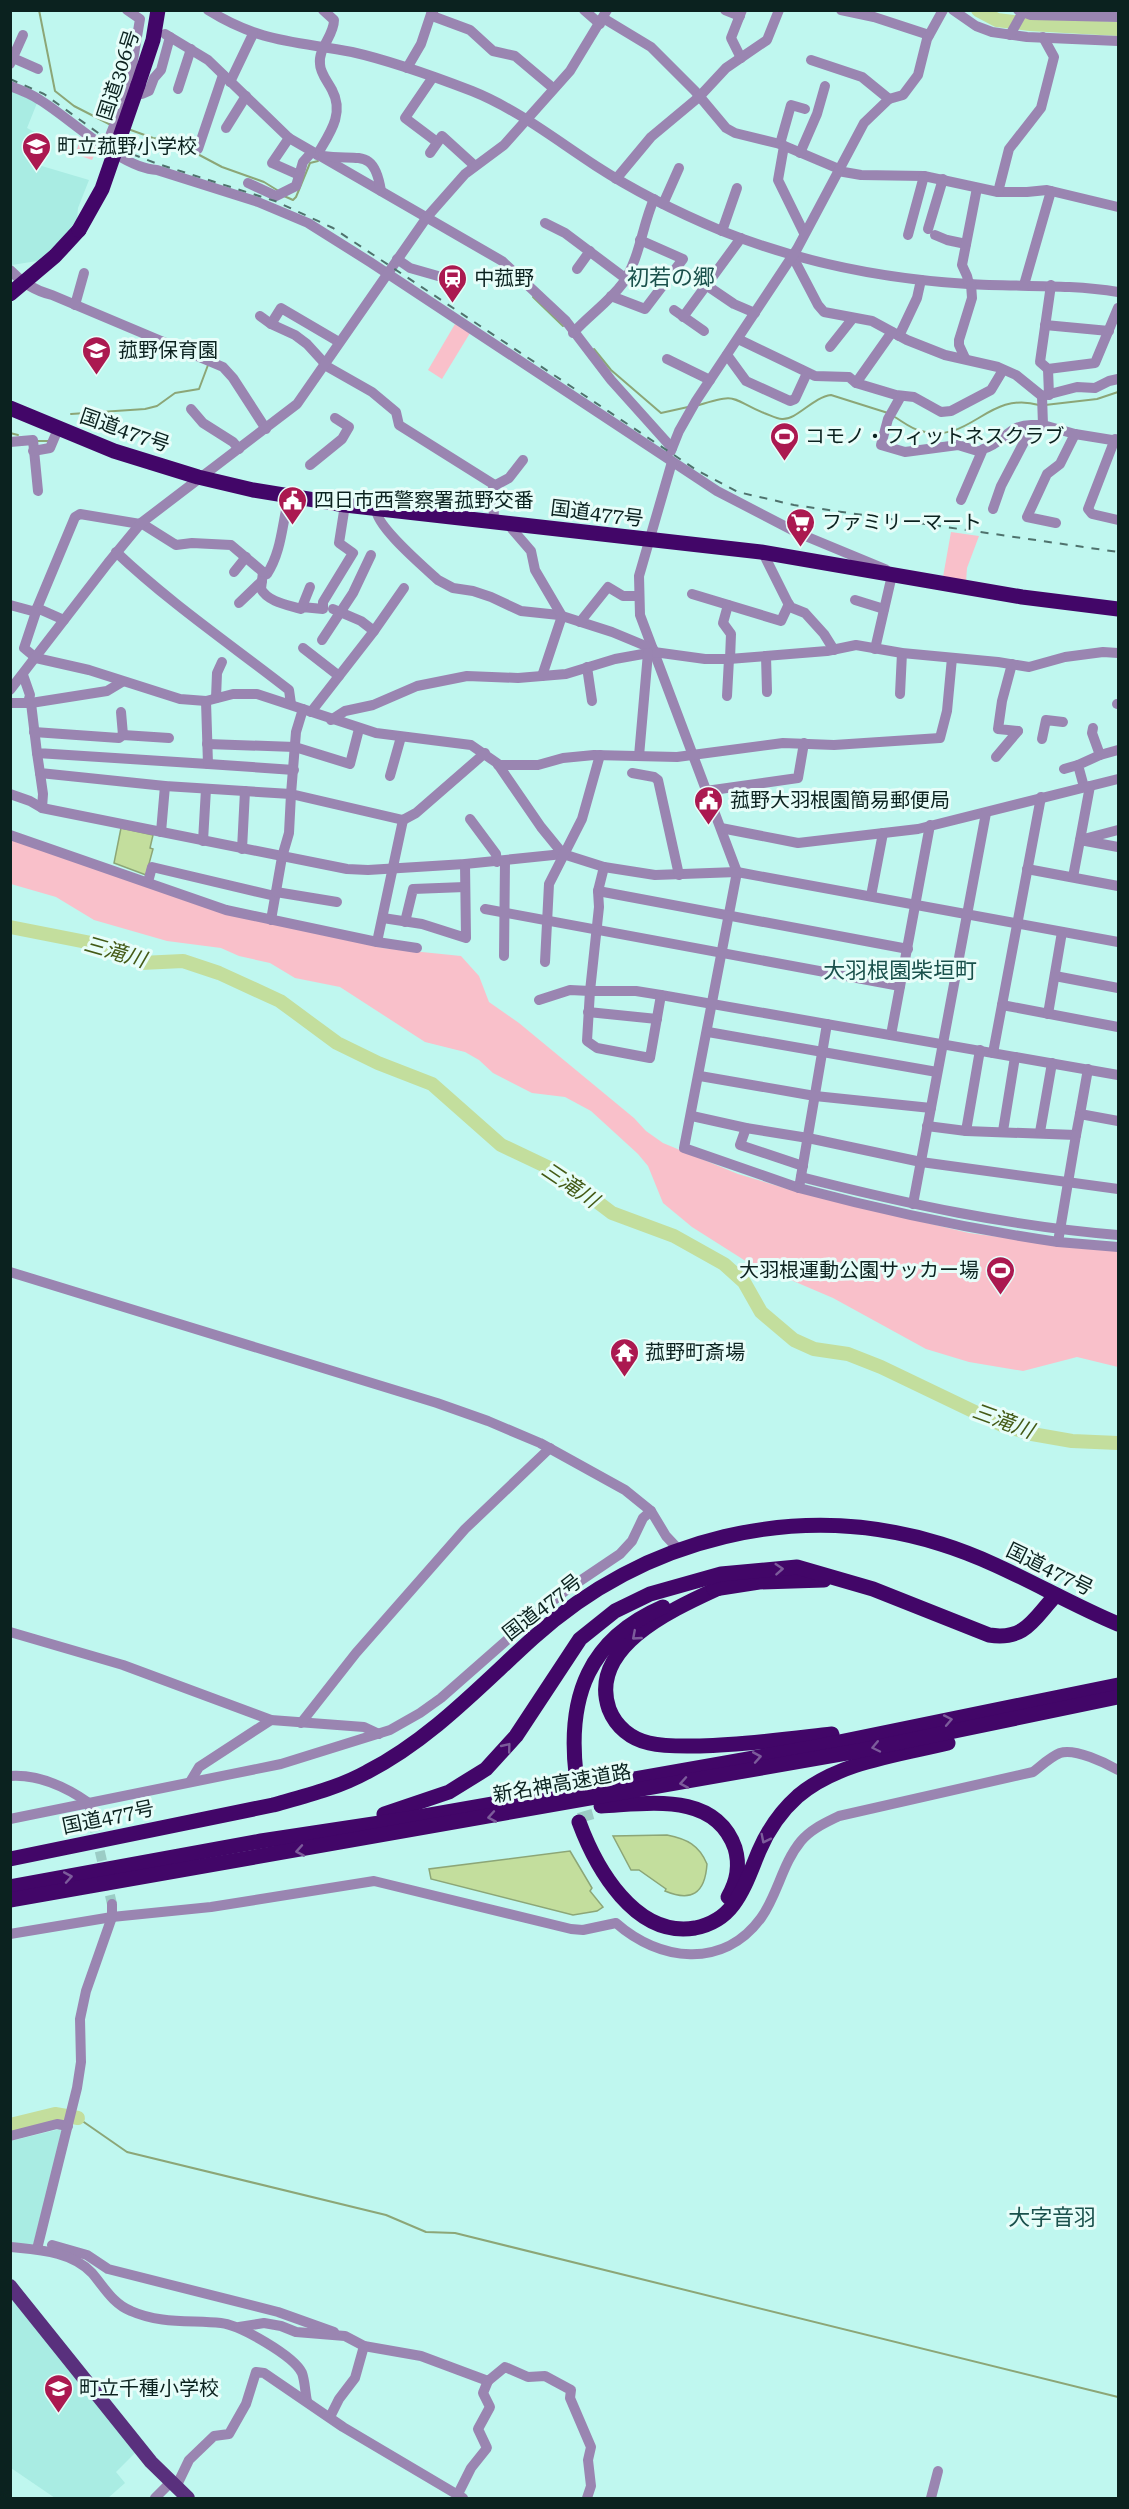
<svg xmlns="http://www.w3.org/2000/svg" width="1129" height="2509" viewBox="0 0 1129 2509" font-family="'Roboto Serif','Noto Sans JP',serif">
<rect width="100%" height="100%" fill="#bff7ef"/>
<!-- built -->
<g fill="#a9ece3">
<path d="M10 90 37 103 27 128 46 138 35 164 89 180 78 208 77 220 56 245 37 261 12 265Z"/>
<path d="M60 2129 63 2132 33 2245 11 2243V2141Z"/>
<path d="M10 2297 136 2452 116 2472 125 2483 108 2498H55L11 2468Z"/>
</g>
<!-- green -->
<g fill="#f9c0ca">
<path d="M82 136 98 147 92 160 75 154Z"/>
<path d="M455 324 470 333 442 379 428 370Z"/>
<path d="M951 532 979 536 967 568 966 582 943 577Z"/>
<path d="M11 839 224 913 383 948 461 956 479 976 489 1002 519 1023 634 1118 646 1131 663 1143 738 1174 801 1193 969 1233 1080 1248 1118 1250V1367L1077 1357 1023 1371 969 1362 926 1349 833 1298 744 1260 692 1227 663 1203 648 1166 638 1154 591 1111 565 1097 532 1093 493 1073 479 1060 465 1052 425 1042 340 987 295 978 270 963 239 956 221 948 167 941 94 920 56 897 11 884Z"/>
</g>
<!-- water -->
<g fill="#c3de9d" stroke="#8ca677" stroke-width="1.5">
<path d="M121 828 153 835 150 848 153 849 146 875 114 863Z"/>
<path d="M667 1835C687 1839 699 1845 707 1864 705 1894 691 1902 665 1891L666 1889 639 1870H631L613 1836Z"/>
<path d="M570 1851 592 1888 590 1891 603 1907 597 1911 573 1915 431 1879 429 1869Z"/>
</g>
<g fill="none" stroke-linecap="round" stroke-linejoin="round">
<!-- stream -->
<g stroke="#8ca677" stroke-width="2">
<path d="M39 10 55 91 74 106 111 125"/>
<path d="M128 129 153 138 173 141 222 167 264 182 277 190"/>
<path d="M284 196 293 200 296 197 310 163 318 161"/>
<path d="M533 297 563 326"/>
<path d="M594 349 611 370 661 413 688 407"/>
<path d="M699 405C739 392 730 399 764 413 770 415 776 419 782 419 797 420 813 397 831 395L888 413"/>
<path d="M1045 405 1097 399 1118 392"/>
<path d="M71 414 145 409 157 406 175 393 199 389 208 365"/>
<path d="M893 416C902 421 911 429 921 431 971 445 987 390 1039 405"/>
<path d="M10 433 18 435"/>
<path d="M38 441H48"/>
<path d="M78 2118 127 2152 386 2215 426 2232 455 2233 1118 2397"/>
</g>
<!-- river -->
<g stroke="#c3de9d" stroke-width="14">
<path d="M978 10 997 20 1030 24 1118 29"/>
<path d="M10 927 122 949 141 963 183 961 219 973 280 1001 337 1043 378 1063 432 1084 501 1145 558 1172 612 1213 674 1236 724 1264 744 1282 761 1312 794 1340 814 1349 848 1354 881 1367 1002 1425 1032 1434 1072 1441 1118 1443"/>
<path d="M10 2125 55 2114 78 2118"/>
</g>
<!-- minor-tunnel -->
<path stroke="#9bccc5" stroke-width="10" stroke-dasharray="10 5" stroke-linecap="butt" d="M93 1822 112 1904"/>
<!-- highway-tunnel -->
<g stroke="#9bccc5" stroke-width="15" stroke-dasharray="15 8" stroke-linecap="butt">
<path d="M568 1776 573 1802"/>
<path d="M578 1789 587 1821"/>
</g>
<!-- minor -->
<g stroke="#9a85b1" stroke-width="10">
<path d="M127 10 140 19 128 90 142 94 149 91 154 78 161 70 170 37"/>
<path d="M208 10C261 43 295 41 352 52 392 61 433 76 472 91 517 109 556 140 596 166 636 192 679 213 722 231 800 262 884 279 968 284 1019 287 1068 284 1118 292"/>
<path d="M431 10 435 17 470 30 493 51 515 56 553 88"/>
<path d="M584 10 600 24"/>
<path d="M725 10 740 16"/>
<path d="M841 10 874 17 929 35"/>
<path d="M953 10 976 26 992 32 1027 37 1118 41"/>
<path d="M1018 10 1031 15 1118 17"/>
<path d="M603 18 651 47 695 91 726 128 735 133 780 144 839 169"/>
<path d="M165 34 208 60 289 138 502 261 566 321 611 380 672 448"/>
<path d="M1010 35 1024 10"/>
<path d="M13 58 38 69"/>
<path d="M741 58 731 38 742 10"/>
<path d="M811 60 862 77 889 99"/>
<path d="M10 64 23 35"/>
<path d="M407 68 421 44 431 14"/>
<path d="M433 77 405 118 437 142"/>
<path d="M230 82 253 34"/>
<path d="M10 86C21 90 31 94 40 100 71 119 122 169 157 170L258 202 308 223 370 262 717 491 798 533 885 569 892 575 875 649"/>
<path d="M178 89 191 49"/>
<path d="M226 128 246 96"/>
<path d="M289 138 272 163 299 175"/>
<path d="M780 144 791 105 805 109"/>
<path d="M106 146 128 90"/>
<path d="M784 146 778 180 804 233"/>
<path d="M198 149 223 75"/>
<path d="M430 153 442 136 475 166"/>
<path d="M800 153 817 114 825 86"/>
<path d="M317 155C329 134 345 114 332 90 328 82 320 73 320 64 318 48 334 36 334 20L323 10"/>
<path d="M323 156C358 161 374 147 381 191"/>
<path d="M838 171 861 175 924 176 998 192H1027L1047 190 1118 207"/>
<path d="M616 179 651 137 699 97 726 68 767 40 779 10"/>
<path d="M248 183 276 196 296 186 303 162 311 153"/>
<path d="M998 192 1009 149 1041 108 1054 57 1043 37"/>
<path d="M663 204 679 168"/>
<path d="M545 223 565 233 625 278"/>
<path d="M928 229 943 179"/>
<path d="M722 231 737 188"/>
<path d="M908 235 924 176"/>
<path d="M935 235 947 240 966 244"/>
<path d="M397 259 410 268 438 276"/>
<path d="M795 261 818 305 824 312 872 321 907 340 945 355 998 367 1016 375 1042 396 1043 425 1075 434 1118 441"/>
<path d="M577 269 590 251"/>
<path d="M10 270C22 283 36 291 52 295L223 367 233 378 266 429"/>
<path d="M969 284 967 276 962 265 977 188"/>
<path d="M706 285 734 304 755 313"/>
<path d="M1024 285 1051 191"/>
<path d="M1051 285 1040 362 1048 369 1095 363 1118 308"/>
<path d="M611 296 645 309 683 259 640 240"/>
<path d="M75 305 84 273"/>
<path d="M674 310 704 331"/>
<path d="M260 316 271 324 295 335 307 344 328 367 372 392 396 412 399 425 493 484 494 522"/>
<path d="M683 317 741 238"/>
<path d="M271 324 281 308 339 342"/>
<path d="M1045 325 1109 331"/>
<path d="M573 333C589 315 609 302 623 283 640 258 642 226 654 199"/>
<path d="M899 336 917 298 921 280"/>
<path d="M738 339 815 376 849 377 856 383 896 395 914 397 941 412 951 411 991 390 1003 370"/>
<path d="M830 347 853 318"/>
<path d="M727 355 746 381 790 401 795 399 807 373"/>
<path d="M965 358 959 345V340L972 298 971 284"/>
<path d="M667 359 710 380"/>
<path d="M1048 369 1049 395"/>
<path d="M856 383 892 332"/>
<path d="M901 396 888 419 881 445 905 452 958 445 981 452"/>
<path d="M1042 396 1077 387 1095 388 1109 381 1118 379"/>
<path d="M191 409 203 423 233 442 239 449"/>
<path d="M1115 439 1088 509 1092 514 1118 520"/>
<path d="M10 442 33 440 38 491"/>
<path d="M33 451 50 448 58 429"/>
<path d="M671 451 679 431 696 401 797 249 864 123 889 99 903 95 918 75 927 39 943 10"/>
<path d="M672 462 639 576 640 615 737 872 684 1148 799 1188 827 1024"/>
<path d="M310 465 342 439 349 427 335 418"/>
<path d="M494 486 509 478 523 460"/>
<path d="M289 497C282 523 282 551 267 574L263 572 261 589C268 602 288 605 301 609L302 607 323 609V602L353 553 339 543 345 505"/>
<path d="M961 500 983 449C1005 443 1008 424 1033 425"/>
<path d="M376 508C374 525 424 567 438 580L453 588 473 591 491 597 521 611 559 615 612 632 653 649"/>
<path d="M993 509 1001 486 1033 425H1039"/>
<path d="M141 523 176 545 192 543 231 545 263 572"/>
<path d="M1056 523 1027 517 1047 474 1060 464 1075 434"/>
<path d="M510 524 512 529 531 551 535 570 562 616 542 676"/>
<path d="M116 552C170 603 230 644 289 690L291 704"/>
<path d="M766 553V559L790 607 805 613 824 634 834 650"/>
<path d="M234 572 246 557"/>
<path d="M692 594 781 621 789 604"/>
<path d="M855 600 884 609"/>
<path d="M239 603 262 581"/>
<path d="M10 605 36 612 37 608 64 620"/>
<path d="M728 605 723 623 731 634 730 659"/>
<path d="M302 607 310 587"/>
<path d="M37 608 75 517 80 514 140 524"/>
<path d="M333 609 361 621 374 631"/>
<path d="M36 612 24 648 36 658 89 670 180 699 206 701 233 694H257L376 733 471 745 497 763 541 827 563 854 604 867 655 875 737 872 1118 942"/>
<path d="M580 622 608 587 623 596H638"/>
<path d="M322 640 353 593 371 555"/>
<path d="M303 648 339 676"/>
<path d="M766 656 767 692"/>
<path d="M1012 664 1002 701 998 729 1018 731"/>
<path d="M587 667 592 701"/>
<path d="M23 675 30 695 28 703"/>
<path d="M10 690 108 563 141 523 297 404 427 217 465 174 504 145 570 71 607 10"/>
<path d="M900 694 902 653"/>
<path d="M727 696 729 659"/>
<path d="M216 698 217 673 222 662"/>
<path d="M10 703H31L37 753 208 764 206 701"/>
<path d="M31 703 107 691 122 682"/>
<path d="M1117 704H1118"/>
<path d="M303 709 296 732 291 794 403 820 416 813 485 753"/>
<path d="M121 712 123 735"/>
<path d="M311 712 374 631 404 588"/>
<path d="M331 720 345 711 373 705 417 686 467 676 518 678 566 674 615 659 654 652 705 659H729L827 651 856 645 902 653 998 662 1029 667 1065 657 1103 652 1118 653"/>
<path d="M1093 728 1092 733 1100 755"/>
<path d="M34 732 119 738 123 735 169 738"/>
<path d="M1042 739 1046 720 1063 722"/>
<path d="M207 744 295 747 350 764 359 729"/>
<path d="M37 753 40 773 165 786 291 794 289 833 282 857 271 920"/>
<path d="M639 756 648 653"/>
<path d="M996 757 1018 731"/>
<path d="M208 764 294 770"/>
<path d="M498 765H538L563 758 594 755 677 757 783 743 834 745 940 738 947 711 952 658"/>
<path d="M1064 769 1078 765"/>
<path d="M40 773 43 794 42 808"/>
<path d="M632 773 654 777 658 780 679 875"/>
<path d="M390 776 401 737"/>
<path d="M1090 786 1080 840 1118 830"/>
<path d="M1084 787 1078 765 1100 755 1118 750"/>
<path d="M706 791 798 778 804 743"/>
<path d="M10 794 30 801 42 808 347 869 368 870 465 864 563 854"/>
<path d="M470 819 496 854 497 862"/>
<path d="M721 828 798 843 918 829 1118 779"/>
<path d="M161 832 165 786"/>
<path d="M10 835 226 910 377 942 403 820"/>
<path d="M203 841 206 789"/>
<path d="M242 849 245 791"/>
<path d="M604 867 598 891 599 907 590 991H636L661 995 1118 1075"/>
<path d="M1027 869 1118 886"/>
<path d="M1073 877 1080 840 1118 847"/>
<path d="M148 882 152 867 275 896"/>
<path d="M598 891 908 949"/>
<path d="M276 892 337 902"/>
<path d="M871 896 883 833"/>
<path d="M485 909 900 986"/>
<path d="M383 918 422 924 466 938 465 864"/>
<path d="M405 922 413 889 465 887"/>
<path d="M377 942 417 948"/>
<path d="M504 956 505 861"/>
<path d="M545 962 549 884 582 819 600 755"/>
<path d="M1055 976 1118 988"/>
<path d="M539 1000 570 990 590 991 587 1041 597 1048 650 1058 661 995"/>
<path d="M1002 1005 1118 1027"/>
<path d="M588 1012 657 1019"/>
<path d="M1048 1014 1062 932"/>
<path d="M708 1032 937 1072"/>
<path d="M891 1035 930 825"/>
<path d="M993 1053 1041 797"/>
<path d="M700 1076 815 1096 931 1108"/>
<path d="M1080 1114 1088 1069"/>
<path d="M692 1116 746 1128 808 1138 921 1162 1118 1189"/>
<path d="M927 1126 966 1131 1076 1135 1080 1114 1118 1121"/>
<path d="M746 1128 740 1145 803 1166"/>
<path d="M966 1131 980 1050"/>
<path d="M1003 1131 1015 1057"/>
<path d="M1040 1132 1052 1063"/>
<path d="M801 1177C907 1204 1009 1226 1118 1235"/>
<path d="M799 1188C885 1211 970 1229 1058 1242L1076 1135"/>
<path d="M913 1204 986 813"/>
<path d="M1058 1242 1118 1247"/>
<path d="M10 1272 437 1403 488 1421 540 1443 625 1490 651 1511 666 1536 680 1551"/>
<path d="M10 1632 123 1665 271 1720 364 1727 379 1734"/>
<path d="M301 1723 356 1653 465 1529 550 1448"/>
<path d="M10 1776C39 1774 66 1787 89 1803L93 1822"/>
<path d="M190 1782 199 1767 271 1720"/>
<path d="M10 1819 281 1764 390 1730 420 1713 441 1698 539 1612 565 1591 620 1554 632 1541 643 1518 651 1511"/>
<path d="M10 1934 112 1917 211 1907 374 1881 571 1929 583 1930 616 1923C659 1961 723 1970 761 1918 778 1894 782 1864 801 1841 811 1829 825 1823 839 1816L1033 1772C1041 1766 1050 1757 1060 1753 1075 1748 1106 1763 1118 1770"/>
<path d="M10 2136 57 2124 68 2126"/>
<path d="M52 2245 87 2255 108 2269 278 2312 334 2332"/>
<path d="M10 2247C39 2250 71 2251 92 2273 104 2287 113 2304 131 2311 160 2324 191 2320 221 2323 240 2325 294 2356 302 2373 305 2381 305 2392 307 2401"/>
<path d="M37 2249 77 2088 81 2062 80 2019 86 1991 112 1917V1904"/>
<path d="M239 2327 264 2323 281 2326 296 2332 345 2336 364 2346 421 2356 488 2381 505 2367 528 2377 545 2376 571 2390 570 2398 591 2447 588 2460 591 2486 587 2498"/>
<path d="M330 2417 339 2399 355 2378 364 2346"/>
<path d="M176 2487 189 2460 214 2436 229 2434 246 2404 256 2372 264 2373 343 2427 463 2498"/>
<path d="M457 2496 471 2468 487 2448 478 2429 490 2407 483 2393 488 2381"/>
<path d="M155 2498 171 2482"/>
<path d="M931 2498 938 2471"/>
</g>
<!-- major -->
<path stroke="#59307d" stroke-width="14" d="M10 2286 151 2462 188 2498"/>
<!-- highway -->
<g stroke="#420668" stroke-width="15">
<path d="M138 85 153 40 158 10"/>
<path d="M10 294 55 256 79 230"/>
<path d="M10 408 114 451 198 477 253 490 345 505 761 552 1022 597 1118 609"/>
<path d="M723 1586C678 1607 587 1645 609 1709 616 1727 631 1739 649 1743 666 1747 683 1746 700 1746 744 1745 788 1739 832 1734"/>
<path d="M714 1589 759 1582 824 1580"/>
<path d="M576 1774C567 1696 589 1639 663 1607"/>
<path d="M601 1806C648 1804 715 1791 735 1848 740 1865 737 1882 728 1897"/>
<path d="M384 1814 449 1792 486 1769 516 1736 580 1639 615 1611 650 1594 721 1574 797 1567 873 1589 989 1635C1026 1641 1034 1618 1056 1595"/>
<path d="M579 1822C596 1868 635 1938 695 1928 710 1925 724 1917 733 1905 745 1889 751 1870 759 1851 768 1830 780 1812 798 1796 838 1762 898 1755 948 1743"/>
<path d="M10 1859 273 1805C305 1796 338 1788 367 1772 431 1739 480 1686 533 1638 643 1538 798 1499 941 1544 1003 1563 1058 1599 1118 1624"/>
<path d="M10 1887 261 1841 413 1818 810 1748 1118 1685"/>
<path d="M10 1900 858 1751 1118 1697"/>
</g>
<!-- rail -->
<path stroke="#4f726d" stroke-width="2" stroke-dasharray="8 8" stroke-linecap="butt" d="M10 79 44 94 108 140 132 154 158 164 275 201 333 228 698 471 738 492 794 505 1118 552"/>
<!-- highway-bridge -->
<path stroke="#420668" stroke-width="15" d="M79 230 102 189 138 85"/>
</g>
<!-- one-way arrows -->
<defs><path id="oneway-chevron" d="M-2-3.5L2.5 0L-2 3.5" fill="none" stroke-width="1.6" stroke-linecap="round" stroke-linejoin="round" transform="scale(1.5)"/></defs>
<g stroke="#7c5c9b">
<use href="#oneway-chevron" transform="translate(779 1569) rotate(-4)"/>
<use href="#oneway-chevron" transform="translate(636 1636) rotate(139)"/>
<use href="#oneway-chevron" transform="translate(948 1720) rotate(-11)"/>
<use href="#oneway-chevron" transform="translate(507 1747) rotate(-51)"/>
<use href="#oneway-chevron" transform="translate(876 1747) rotate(168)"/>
<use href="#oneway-chevron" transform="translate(757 1757) rotate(-10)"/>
<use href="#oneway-chevron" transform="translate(684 1783) rotate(170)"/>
<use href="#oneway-chevron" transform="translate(492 1817) rotate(170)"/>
<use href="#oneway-chevron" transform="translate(765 1839) rotate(117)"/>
<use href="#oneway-chevron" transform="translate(300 1851) rotate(170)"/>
<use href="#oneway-chevron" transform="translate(68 1877) rotate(-10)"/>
</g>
<!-- icons -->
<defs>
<symbol id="school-pin" viewBox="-11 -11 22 30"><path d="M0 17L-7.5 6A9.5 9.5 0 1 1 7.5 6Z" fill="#ab1950" stroke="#e7fdf9"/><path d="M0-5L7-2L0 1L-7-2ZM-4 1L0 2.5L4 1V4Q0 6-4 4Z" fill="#fff"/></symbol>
<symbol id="station-pin" viewBox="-11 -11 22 30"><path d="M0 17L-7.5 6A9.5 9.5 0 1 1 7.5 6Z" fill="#ab1950" stroke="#e7fdf9"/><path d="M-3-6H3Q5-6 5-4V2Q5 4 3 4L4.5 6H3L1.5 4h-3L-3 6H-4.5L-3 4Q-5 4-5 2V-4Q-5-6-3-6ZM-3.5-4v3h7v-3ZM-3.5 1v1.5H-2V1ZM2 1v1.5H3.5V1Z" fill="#fff"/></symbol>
<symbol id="stadium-pin" viewBox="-11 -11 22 30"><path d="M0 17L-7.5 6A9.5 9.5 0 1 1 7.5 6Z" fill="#ab1950" stroke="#e7fdf9"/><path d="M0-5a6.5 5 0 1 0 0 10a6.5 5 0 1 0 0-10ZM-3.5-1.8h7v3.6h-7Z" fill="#fff"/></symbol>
<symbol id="civic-pin" viewBox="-11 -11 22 30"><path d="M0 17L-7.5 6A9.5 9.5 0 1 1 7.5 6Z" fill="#ab1950" stroke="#e7fdf9"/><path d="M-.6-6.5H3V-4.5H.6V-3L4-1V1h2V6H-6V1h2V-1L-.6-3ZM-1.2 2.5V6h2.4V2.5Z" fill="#fff"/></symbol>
<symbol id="supermarket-pin" viewBox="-11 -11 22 30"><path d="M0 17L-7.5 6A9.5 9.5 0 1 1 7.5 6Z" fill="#ab1950" stroke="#e7fdf9"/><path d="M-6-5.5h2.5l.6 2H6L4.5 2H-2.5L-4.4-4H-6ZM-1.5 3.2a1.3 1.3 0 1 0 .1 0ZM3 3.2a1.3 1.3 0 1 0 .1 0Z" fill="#fff"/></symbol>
<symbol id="temple-pin" viewBox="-11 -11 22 30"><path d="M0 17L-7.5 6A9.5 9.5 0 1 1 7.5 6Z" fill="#ab1950" stroke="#e7fdf9"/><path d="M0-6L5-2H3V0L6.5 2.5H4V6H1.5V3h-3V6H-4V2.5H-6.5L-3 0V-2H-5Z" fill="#fff"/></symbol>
</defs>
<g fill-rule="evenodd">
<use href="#school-pin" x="20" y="130" width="33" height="45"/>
<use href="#station-pin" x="436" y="262" width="33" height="45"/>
<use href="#school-pin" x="80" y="334" width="33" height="45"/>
<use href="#stadium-pin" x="768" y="420" width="33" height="45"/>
<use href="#civic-pin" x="276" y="484" width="33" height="45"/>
<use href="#supermarket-pin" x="784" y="506" width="33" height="45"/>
<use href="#civic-pin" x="692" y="784" width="33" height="45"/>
<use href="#stadium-pin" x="984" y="1254" width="33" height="45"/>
<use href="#temple-pin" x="608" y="1336" width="33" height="45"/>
<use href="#school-pin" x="42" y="2372" width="33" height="45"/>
</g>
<g text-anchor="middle" stroke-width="6" stroke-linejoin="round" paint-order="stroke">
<!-- street labels -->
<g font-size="20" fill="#0b221f" stroke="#e7fdf9">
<text transform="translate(118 75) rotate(-72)" y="7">国道306号</text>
<text transform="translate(125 430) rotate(19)" y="7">国道477号</text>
<text transform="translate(597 513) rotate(7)" y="7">国道477号</text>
<text transform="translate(1050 1569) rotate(26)" y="7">国道477号</text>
<text transform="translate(542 1607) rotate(-38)" y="7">国道477号</text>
<text transform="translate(562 1783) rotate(-10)" y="7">新名神高速道路</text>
<text transform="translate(108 1817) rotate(-12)" y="7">国道477号</text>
</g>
<!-- poi labels -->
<g font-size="20" fill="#0b221f" stroke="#e7fdf9" text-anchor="start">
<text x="57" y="153">町立菰野小学校</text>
<text x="474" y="285">中菰野</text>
<text x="118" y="357">菰野保育園</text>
<text x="805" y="443">コモノ・フィットネスクラブ</text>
<text x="314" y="507">四日市西警察署菰野交番</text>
<text x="822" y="529">ファミリーマート</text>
<text x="730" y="807">菰野大羽根園簡易郵便局</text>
<text x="979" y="1277" text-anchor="end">大羽根運動公園サッカー場</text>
<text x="645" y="1359">菰野町斎場</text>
<text x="79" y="2395">町立千種小学校</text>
</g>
<!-- water labels -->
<g font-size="21" font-style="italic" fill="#445a16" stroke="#e7fdf9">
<text transform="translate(115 952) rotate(16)" y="7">三滝川</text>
<text transform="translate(570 1185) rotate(34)" y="7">三滝川</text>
<text transform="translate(1003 1421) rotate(20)" y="7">三滝川</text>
</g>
<!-- quarter labels -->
<g font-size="22" fill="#1a514c" stroke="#e7fdf9">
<text x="671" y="285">初若の郷</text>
<text x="900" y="978">大羽根園柴垣町</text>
<text x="1052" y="2225">大字音羽</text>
</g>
</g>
<!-- border -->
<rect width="1129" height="2509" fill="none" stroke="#0b221f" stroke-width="24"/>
</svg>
